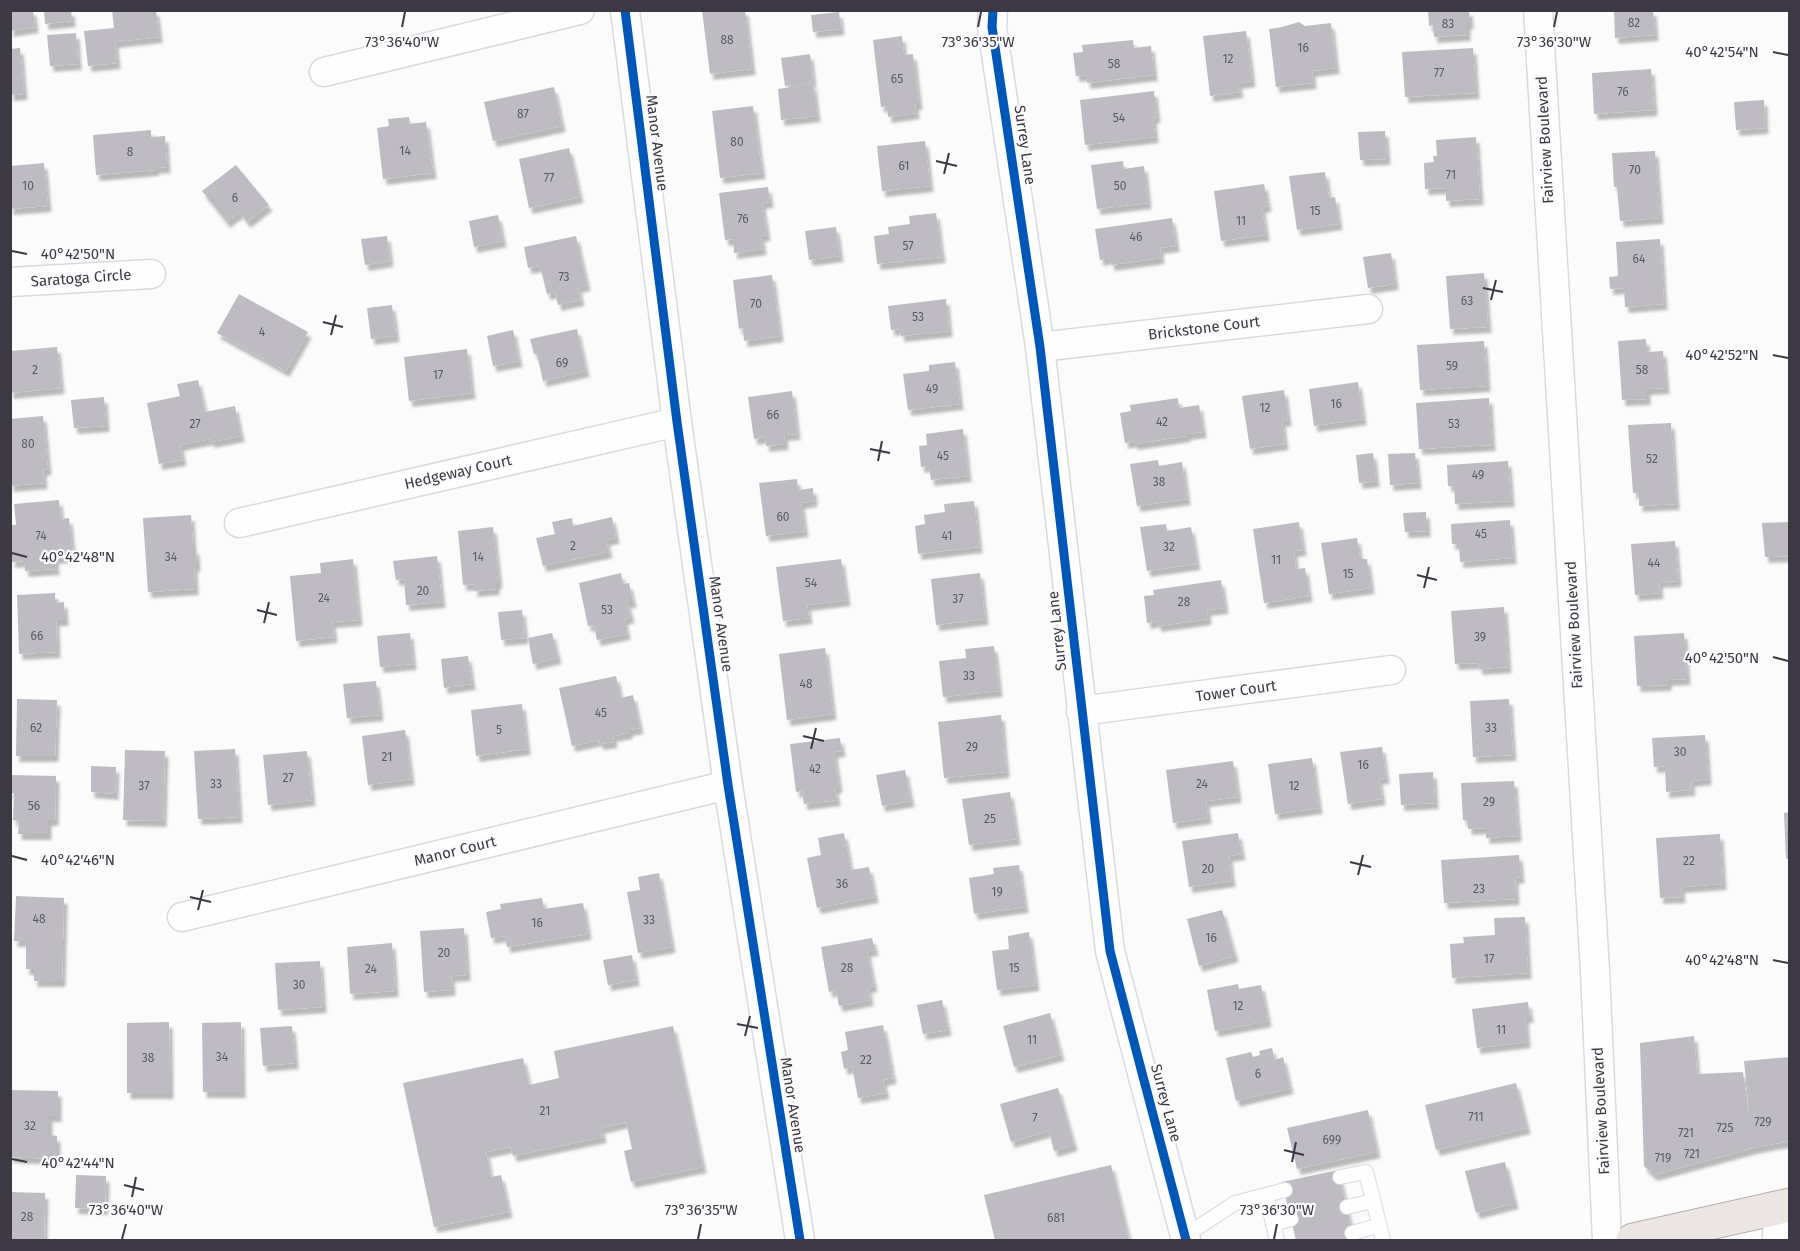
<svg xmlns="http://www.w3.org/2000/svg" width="1800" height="1251" viewBox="0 0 1800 1251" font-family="'Fira Sans',sans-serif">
<defs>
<filter id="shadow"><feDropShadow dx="3.5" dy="6" stdDeviation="1.5" flood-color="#0004"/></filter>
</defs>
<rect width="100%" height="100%" fill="#fbfbfb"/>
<!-- building -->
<g fill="#bebcc2" filter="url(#shadow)">
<path d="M10 10H33L35 27 10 31Z"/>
<path d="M44 10H71L72 21 45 24Z"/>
<path d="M112 10H156L159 37 115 42 117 63 88 66 84 31 114 28Z"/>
<path d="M702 10H745L752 69 710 74Z"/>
<path d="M1428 10H1469L1470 23H1467V35L1434 37 1433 25 1429 26Z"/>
<path d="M1614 10H1653L1655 35 1615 38Z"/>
<path d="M839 12 841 29 813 32 811 15Z"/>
<path d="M1299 22 1305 26 1331 23 1336 68 1312 71 1313 83 1276 87 1269 29 1282 27Z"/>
<path d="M1246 31 1252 81 1238 83 1240 92 1210 96 1203 36Z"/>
<path d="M76 33 78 64 50 66 47 35Z"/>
<path d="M902 36 904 55 913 54 919 104H915L916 113 888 117 887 106 881 107 873 40Z"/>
<path d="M1133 40 1134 48 1151 46 1154 75 1087 83 1086 75 1076 76 1073 53 1083 52 1082 45Z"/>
<path d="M20 48 24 94 10 95V49Z"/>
<path d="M1473 48 1476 93 1405 97 1402 52Z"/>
<path d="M810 54 813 82 785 86 781 58Z"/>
<path d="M1651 69 1654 110 1594 114 1592 73Z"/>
<path d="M813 84 817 116 781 120 778 89Z"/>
<path d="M554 87 562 126 493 141 484 102Z"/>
<path d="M1154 91 1157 117 1153 118 1155 137 1085 145 1080 100Z"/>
<path d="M1764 100 1765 128 1736 130 1734 102Z"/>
<path d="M753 106 762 173 720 178 712 111Z"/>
<path d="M409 117 410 124 426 122 433 173 383 179 377 128 389 126 388 119Z"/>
<path d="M151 130V137L165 136 167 167 155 168V170L96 175 93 135Z"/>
<path d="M1385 131 1387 159 1360 160 1358 132Z"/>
<path d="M1476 137 1480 199 1446 201V188L1425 189 1424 163 1434 162 1433 156H1437L1436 140Z"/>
<path d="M925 141 930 186 882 191 877 146Z"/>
<path d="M569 148 580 197 529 208 519 159Z"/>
<path d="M1655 151 1660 218 1620 221 1617 187H1614L1612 153Z"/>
<path d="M1123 161 1124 169 1144 166 1148 203 1097 209 1091 165Z"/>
<path d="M44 163 48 206 10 209V166Z"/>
<path d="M236 165 269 205 247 222 240 212 227 222 202 191Z"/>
<path d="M1325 172 1329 198 1335 197 1339 224 1297 230 1289 176Z"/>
<path d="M1264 184 1268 206 1262 207 1266 235 1221 241 1214 191Z"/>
<path d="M768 187 770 202 762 203 767 235 761 236 763 249 734 253 733 239 725 240 719 193Z"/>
<path d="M936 213 942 257 877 264 874 236 889 234 888 227 910 224 909 216Z"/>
<path d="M498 215 503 241 474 247 469 221Z"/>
<path d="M1172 218 1176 246 1160 248 1161 258 1111 265 1110 258 1100 260 1095 229Z"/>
<path d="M836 227 840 256 809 260 805 231Z"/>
<path d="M387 236 390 261 365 265 361 239Z"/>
<path d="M576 236 587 285 578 287 581 300 558 305 555 292 547 294 540 266 528 268 524 247Z"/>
<path d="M1660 239 1664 304 1625 307 1624 288 1610 289 1609 277 1618 276 1616 242Z"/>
<path d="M1391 253 1395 284 1368 288 1363 257Z"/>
<path d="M1484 273 1488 327 1450 329 1446 276Z"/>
<path d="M772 275 780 336 744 341 743 328 739 329 733 280Z"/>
<path d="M239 294 308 332 286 371 217 333Z"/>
<path d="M946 299 949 331 901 336 900 329 891 330 888 306Z"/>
<path d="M392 305 396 336 371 339 367 308Z"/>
<path d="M577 329 586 371 543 381 537 354H534L530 339Z"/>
<path d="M513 330 519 361 493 366 487 336Z"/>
<path d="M1646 339 1647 352 1663 351 1666 388 1647 389V399L1622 400 1618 341Z"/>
<path d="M1484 341 1487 386 1420 390 1417 345Z"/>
<path d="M57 347 61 388 10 393V351Z"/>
<path d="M467 349 472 393 409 401 404 357Z"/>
<path d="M955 362 960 404 908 410 903 374 929 371V365Z"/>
<path d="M198 380 205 412 235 406 241 436 211 442 210 439 180 445 183 460 159 464 147 403 180 396 177 384Z"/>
<path d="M1358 382 1363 419 1314 426 1309 389Z"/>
<path d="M1284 390 1288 420 1282 421 1285 444 1250 449 1242 396Z"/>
<path d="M792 391 797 434 784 435 785 444 766 446 765 437 754 439 748 397Z"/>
<path d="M104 397 106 426 74 428 71 400Z"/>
<path d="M1178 398 1179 408 1199 405 1203 432 1187 434V436L1134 444V441L1125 443 1120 413 1131 411 1130 405Z"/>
<path d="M1489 398 1492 445 1419 449 1416 403Z"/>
<path d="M43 416 48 469 43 470 44 483 10 486V419Z"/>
<path d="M1671 423 1676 504 1639 506V493H1633L1628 425Z"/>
<path d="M963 429 968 476 931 480 929 466 921 467 919 446 927 445 926 434Z"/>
<path d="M1373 453 1376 481 1359 483 1356 455Z"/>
<path d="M1415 453 1418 483 1390 485 1388 454Z"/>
<path d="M1158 460 1159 466 1182 462 1187 499 1137 506 1130 464Z"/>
<path d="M1508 461 1511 501 1455 504 1454 486H1448L1447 465Z"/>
<path d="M797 479 798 490 813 488 814 501 801 503 805 531 766 536 759 483Z"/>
<path d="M59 500 61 519 69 518 73 556 55 558 56 569 25 571 24 561 12 562 10 525H16L14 504Z"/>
<path d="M974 501 979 547 918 554 915 526 925 524 924 515 945 512 944 504Z"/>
<path d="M1426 512 1427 531 1405 532 1403 513Z"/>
<path d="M191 515 193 549H196L197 566H194L195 589 148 592 143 518Z"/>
<path d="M612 517 616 538 606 540 609 552 543 566 536 538 555 534 552 522 572 518 573 526Z"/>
<path d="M1510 520 1513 558 1460 562 1459 544H1452L1451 524Z"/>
<path d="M1299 522 1303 550 1294 551 1296 569 1305 568 1309 596 1264 603 1253 529Z"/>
<path d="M1790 522V556L1765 557 1762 523Z"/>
<path d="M1166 524 1167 531 1191 527 1197 564 1147 571 1140 527Z"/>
<path d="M493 527 499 583H496V589L474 591V584L463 585 458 531Z"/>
<path d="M1357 538 1360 559H1367L1371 588 1329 594 1321 543Z"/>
<path d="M1675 541 1678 581 1659 582 1660 593 1635 595 1631 544Z"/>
<path d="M437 556 442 602 406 605 404 579 396 580 393 561Z"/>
<path d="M353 559 359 620 332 622 334 637 296 641 290 576 321 573 320 563Z"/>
<path d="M841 559 847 600 807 605 809 618 783 621 776 567Z"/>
<path d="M621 573 623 584 629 583 633 602H627L631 617 624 619 627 634 597 640 594 625 588 626 579 583Z"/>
<path d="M980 573 985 619 936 625 931 579Z"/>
<path d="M1221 580 1225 608 1207 610 1208 619 1158 626 1157 621 1147 623 1144 596 1154 595 1153 590Z"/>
<path d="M55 593V603L64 602 65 620H56L57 652 19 654 17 595Z"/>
<path d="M1504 607 1508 667 1479 669 1478 663 1455 664 1451 611Z"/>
<path d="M522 610 525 638 501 640 498 612Z"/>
<path d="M410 633 413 664 380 667 377 636Z"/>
<path d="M552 633 558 658 533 664 528 638Z"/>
<path d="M1684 633 1687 679 1668 680V685L1637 686 1634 636Z"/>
<path d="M994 646 999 691 943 697 939 661 966 658 965 649Z"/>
<path d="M825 648 833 714 787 720 779 654Z"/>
<path d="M468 656 472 684 444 688 441 659Z"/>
<path d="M616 676 621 698 633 695 640 728 629 730V733L613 736 614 742 600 744 599 740 572 746 559 688Z"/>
<path d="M376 681 380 715 347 718 343 684Z"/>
<path d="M17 699 57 700 55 756H16Z"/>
<path d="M1509 699 1513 755 1473 757 1470 701Z"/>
<path d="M522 704 527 749 476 756 471 710Z"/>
<path d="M1001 715 1006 772 944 778 938 722Z"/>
<path d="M405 730 411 779 368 785 362 736Z"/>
<path d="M1705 735 1708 779 1691 781 1692 790 1666 792 1665 766 1654 767 1652 738Z"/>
<path d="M840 738 842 751 834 752 839 787 835 788 837 800 804 804 802 791 796 792 790 744Z"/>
<path d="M1382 747 1386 778 1379 779 1382 799 1348 804 1340 752Z"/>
<path d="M235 749 239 817 198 819 194 751Z"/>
<path d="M125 750 165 751 163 821 123 820Z"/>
<path d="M307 751 312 800 268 805 263 755Z"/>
<path d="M1312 758 1319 808 1275 814 1268 764Z"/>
<path d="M1233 761 1238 797 1206 801 1208 818 1173 823 1166 770Z"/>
<path d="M91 766 116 767 115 794 91 792Z"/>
<path d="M905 770 911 801 882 806 876 775Z"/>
<path d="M1433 772 1435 803 1401 805 1399 774Z"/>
<path d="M10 775 56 776 55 820H48V834H18L19 821 13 820 14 793H10Z"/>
<path d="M1514 781 1518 836 1486 838V828L1468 829V821L1463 820 1461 783Z"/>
<path d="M1010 792 1017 839 969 845 962 799Z"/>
<path d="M1790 812V858L1786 859 1784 813Z"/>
<path d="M844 833 851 870 869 867 875 897 817 908 807 858 821 855 818 838Z"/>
<path d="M1238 833 1242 854 1229 856 1232 881 1189 887 1182 841Z"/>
<path d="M1720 834 1723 884 1681 887 1682 897 1660 898 1656 838Z"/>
<path d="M1519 855 1521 877 1515 878 1516 899 1444 903 1441 860Z"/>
<path d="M1019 865 1025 907 974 914 969 878 994 874 993 868Z"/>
<path d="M659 873 672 947 638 953 627 892 640 890 638 877Z"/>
<path d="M16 896 64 898 62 981H34V969H26V941H14Z"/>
<path d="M542 898 544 909 583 903 588 934 507 947 505 936 491 938 486 912 501 909 500 904Z"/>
<path d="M1222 910 1235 956 1199 966 1187 919Z"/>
<path d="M1525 917 1528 973 1452 978 1450 944 1464 943 1463 937 1495 935 1494 918Z"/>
<path d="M464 928 467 975 451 976 452 990 424 992 420 931Z"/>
<path d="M1029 932 1036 985 997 990 992 951 1009 949 1008 936Z"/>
<path d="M872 938 875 950 867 951 874 986 868 987 870 1000 839 1006 836 990 829 992 821 947Z"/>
<path d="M392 943 395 991 350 994 347 947Z"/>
<path d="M632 955 636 980 608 985 603 960Z"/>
<path d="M320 961 323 1007 278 1010 275 963Z"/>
<path d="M1238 984 1239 989 1261 985 1268 1021 1215 1031 1207 990Z"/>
<path d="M942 1000 948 1030 923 1034 917 1005Z"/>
<path d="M1528 1002 1530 1017H1525L1527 1042 1477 1048 1472 1009Z"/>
<path d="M1050 1013 1061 1055 1014 1067 1003 1026Z"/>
<path d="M169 1022 170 1093H127V1023Z"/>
<path d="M241 1022 242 1092H203L202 1023Z"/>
<path d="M883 1025 893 1078 883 1080 886 1093 858 1098 852 1067 844 1069 841 1052 848 1050 845 1032Z"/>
<path d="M292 1026 295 1063 263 1066 260 1028Z"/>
<path d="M673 1026 703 1167 631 1182 624 1151 632 1149 626 1122 601 1128 603 1137 513 1156 511 1147 486 1152 491 1177 501 1175 509 1212 434 1227 403 1083 523 1058 529 1085 559 1078 554 1051Z"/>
<path d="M1694 1036 1697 1074 1743 1072 1750 1122 1744 1061 1790 1057V1141L1753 1148 1654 1175 1644 1166 1640 1043Z"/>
<path d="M1272 1048 1275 1060 1283 1057 1290 1088 1236 1101 1226 1058 1251 1052 1253 1057 1260 1055 1259 1051Z"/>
<path d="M1516 1083 1527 1128 1436 1150 1425 1105Z"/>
<path d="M1058 1088 1074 1145 1054 1151 1049 1131 1011 1142 1000 1104Z"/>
<path d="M11 1090 58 1091V1116H49V1135L57 1136V1159L10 1157Z"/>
<path d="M1368 1110 1377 1152 1297 1169 1287 1128Z"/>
<path d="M1505 1162 1515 1203 1476 1213 1465 1171Z"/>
<path d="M1111 1165 1129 1240H995L984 1195Z"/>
<path d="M1338 1170 1354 1240H1296L1282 1182Z"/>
<path d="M76 1175 106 1176 105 1209 75 1208Z"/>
<path d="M10 1192 45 1193 44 1240H10Z"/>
</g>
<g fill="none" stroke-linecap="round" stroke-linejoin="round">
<defs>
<g id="lane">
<path d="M1340 1177 1366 1172 1383 1240"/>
<path d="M1266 1195 1277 1240"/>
<path d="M1347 1207 1373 1201"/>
<path d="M1273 1224 1291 1219"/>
<path d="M1352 1233 1378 1226"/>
<path d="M1185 1236 1235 1203 1285 1190"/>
</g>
<g id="street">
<path d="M625 10 677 422 728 785 800 1240"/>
<path d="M993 10 992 27 1040 347 1110 951 1186 1240"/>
<path d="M1538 10 1595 971 1607 1240"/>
<path d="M324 72 580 10"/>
<path d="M10 282 151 274"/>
<path d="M1040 347 1368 309"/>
<path d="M239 523 677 422"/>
<path d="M1081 711 1391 670"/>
<path d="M182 917 728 785"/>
<path d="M1777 1240 1778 1207"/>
</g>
<path id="primary" d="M1633 1240 1790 1205"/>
</defs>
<!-- lane casing -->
<use href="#lane" stroke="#dbd9e0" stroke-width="16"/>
<!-- street casing -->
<use href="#street" stroke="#dbd9e0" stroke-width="31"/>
<!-- primary casing -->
<use href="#primary" stroke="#b6aca8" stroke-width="35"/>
<!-- lane -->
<use href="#lane" stroke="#fefefe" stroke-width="14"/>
<!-- street -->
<use href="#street" stroke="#fefefe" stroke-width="28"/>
<!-- primary -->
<use href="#primary" stroke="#ebe6e3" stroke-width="33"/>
<defs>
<g id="cycleway">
<path d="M625 10 677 422 728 785 800 1240"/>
<path d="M993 10 992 27 1040 347 1110 951 1186 1240"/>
</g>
</defs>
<!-- cycleway casing -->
<use href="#cycleway" stroke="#fbfbfb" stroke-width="13"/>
<!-- cycleway -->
<use href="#cycleway" stroke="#0057b8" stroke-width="9"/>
</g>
<!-- ticks -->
<path fill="none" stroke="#3c3844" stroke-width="2" d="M402 27 405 12M978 27 981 12M1554 27 1557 12M1773 52 1788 55M936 161 957 166M944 174 949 153M12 251 27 254M1483 288 1503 292M1491 300 1496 280M323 322 343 327M331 335 336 315M1773 355 1788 358M870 449 890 453M878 461 882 441M12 553 27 557M1417 575 1437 580M1424 588 1429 567M257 610 277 615M264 623 269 602M1773 657 1788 661M803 736 824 741M811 749 816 728M12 856 27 860M1350 862 1371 867M1358 875 1363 855M190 897 211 902M198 910 203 890M1773 960 1788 963M737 1024 758 1028M745 1036 750 1016M1284 1150 1304 1155M12 1159 27 1162M1292 1162 1296 1142M124 1185 144 1190M132 1197 136 1177M122 1239 126 1224M698 1239 701 1224M1274 1239 1277 1224"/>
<g text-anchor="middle" stroke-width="4.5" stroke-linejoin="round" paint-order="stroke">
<!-- number labels -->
<g font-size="12" fill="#5c5964">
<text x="1634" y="27">82</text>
<text x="1448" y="28">83</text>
<text x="727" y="44">88</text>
<text x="1303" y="52">16</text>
<text x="1228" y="63">12</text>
<text x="1114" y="68">58</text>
<text x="1439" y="77">77</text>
<text x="897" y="83">65</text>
<text x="1623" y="96">76</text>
<text x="523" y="118">87</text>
<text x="1119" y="122">54</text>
<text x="737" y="146">80</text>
<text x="405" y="155">14</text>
<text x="130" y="156">8</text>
<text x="904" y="170">61</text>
<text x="1635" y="174">70</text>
<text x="1451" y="179">71</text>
<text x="549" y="182">77</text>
<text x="28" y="190">10</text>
<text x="1120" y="190">50</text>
<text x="235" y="202">6</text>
<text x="1315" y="215">15</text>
<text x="743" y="223">76</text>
<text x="1241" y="225">11</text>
<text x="1136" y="241">46</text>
<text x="908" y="250">57</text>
<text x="1639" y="263">64</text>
<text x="564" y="281">73</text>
<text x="1467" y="305">63</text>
<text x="756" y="308">70</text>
<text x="918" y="321">53</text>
<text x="262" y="336">4</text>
<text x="562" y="367">69</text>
<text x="1452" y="370">59</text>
<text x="35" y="374">2</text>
<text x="1642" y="374">58</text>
<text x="438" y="379">17</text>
<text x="932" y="393">49</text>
<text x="1336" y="408">16</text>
<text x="1265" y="412">12</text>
<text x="773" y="419">66</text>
<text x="1162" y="426">42</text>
<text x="195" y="428">27</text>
<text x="1454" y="428">53</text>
<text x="28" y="448">80</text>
<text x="943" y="460">45</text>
<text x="1652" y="463">52</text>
<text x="1478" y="479">49</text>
<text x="1159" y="486">38</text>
<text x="783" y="521">60</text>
<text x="1481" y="538">45</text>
<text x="41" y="540">74</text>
<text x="947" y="540">41</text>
<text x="573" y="550">2</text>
<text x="1169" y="551">32</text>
<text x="171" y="561">34</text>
<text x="478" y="561">14</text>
<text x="1276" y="564">11</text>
<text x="1654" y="567">44</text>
<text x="1348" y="578">15</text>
<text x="811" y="587">54</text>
<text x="423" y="595">20</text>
<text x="324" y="602">24</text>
<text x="958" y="603">37</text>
<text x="1184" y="606">28</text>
<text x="607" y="614">53</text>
<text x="37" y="640">66</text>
<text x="1480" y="641">39</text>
<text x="969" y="680">33</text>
<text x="806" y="688">48</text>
<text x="601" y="717">45</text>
<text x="36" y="732">62</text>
<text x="1491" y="732">33</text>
<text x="499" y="734">5</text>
<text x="972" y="751">29</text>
<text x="1680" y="756">30</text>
<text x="387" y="761">21</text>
<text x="1363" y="769">16</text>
<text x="815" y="773">42</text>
<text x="288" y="782">27</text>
<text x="216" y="788">33</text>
<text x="1202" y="788">24</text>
<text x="144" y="790">37</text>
<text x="1294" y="790">12</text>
<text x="1489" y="806">29</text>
<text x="34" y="810">56</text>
<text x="990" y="823">25</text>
<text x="1689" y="865">22</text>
<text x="1208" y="873">20</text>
<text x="842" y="888">36</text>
<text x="1479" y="893">23</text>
<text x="997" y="896">19</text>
<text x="39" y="923">48</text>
<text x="649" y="924">33</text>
<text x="537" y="927">16</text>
<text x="1211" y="942">16</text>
<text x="444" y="957">20</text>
<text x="1489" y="963">17</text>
<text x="847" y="972">28</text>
<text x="1014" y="972">15</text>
<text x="371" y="973">24</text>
<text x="299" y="989">30</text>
<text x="1238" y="1010">12</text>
<text x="1501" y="1034">11</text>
<text x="1032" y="1044">11</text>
<text x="222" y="1061">34</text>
<text x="148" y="1062">38</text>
<text x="866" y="1064">22</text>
<text x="1258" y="1078">6</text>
<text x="545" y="1115">21</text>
<text x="1476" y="1121">711</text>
<text x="1035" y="1122">7</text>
<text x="1763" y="1126">729</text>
<text x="30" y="1130">32</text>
<text x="1725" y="1132">725</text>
<text x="1686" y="1137">721</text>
<text x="1332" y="1144">699</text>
<text x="1692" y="1158">721</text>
<text x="1663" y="1162">719</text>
<text x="27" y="1221">28</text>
<text x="1056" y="1222">681</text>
</g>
<!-- street labels -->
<g font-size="15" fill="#3c3844" stroke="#fbfbfb">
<text transform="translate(1545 140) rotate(-93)" y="5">Fairview Boulevard</text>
<text transform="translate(657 143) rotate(83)" y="5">Manor Avenue</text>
<text transform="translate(1025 145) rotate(82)" y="5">Surrey Lane</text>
<text transform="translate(81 278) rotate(-4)" y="5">Saratoga Circle</text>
<text transform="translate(1204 328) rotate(-7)" y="5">Brickstone Court</text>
<text transform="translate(458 472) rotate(-13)" y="5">Hedgeway Court</text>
<text transform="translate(721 624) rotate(82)" y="5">Manor Avenue</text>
<text transform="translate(1574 625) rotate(-93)" y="5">Fairview Boulevard</text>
<text transform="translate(1057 631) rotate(-96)" y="5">Surrey Lane</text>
<text transform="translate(1236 691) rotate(-8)" y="5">Tower Court</text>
<text transform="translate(455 851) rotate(-14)" y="5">Manor Court</text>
<text transform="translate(1166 1103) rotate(75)" y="5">Surrey Lane</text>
<text transform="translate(793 1105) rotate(81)" y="5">Manor Avenue</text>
<text transform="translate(1601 1111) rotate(-93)" y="5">Fairview Boulevard</text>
</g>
</g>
<g font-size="15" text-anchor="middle" fill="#3c3844" stroke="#fbfbfb" stroke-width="4.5" stroke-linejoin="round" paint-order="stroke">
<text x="402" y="47">73°36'40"W</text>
<text x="978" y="47">73°36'35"W</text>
<text x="1554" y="47">73°36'30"W</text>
<text x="1722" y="57">40°42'54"N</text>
<text x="78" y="259">40°42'50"N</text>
<text x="1722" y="360">40°42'52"N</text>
<text x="78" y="562">40°42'48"N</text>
<text x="1722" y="663">40°42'50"N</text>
<text x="78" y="865">40°42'46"N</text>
<text x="1722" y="965">40°42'48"N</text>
<text x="78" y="1168">40°42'44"N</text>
<text x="126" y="1215">73°36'40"W</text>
<text x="701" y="1215">73°36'35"W</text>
<text x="1277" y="1215">73°36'30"W</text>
</g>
<!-- border -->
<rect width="1800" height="1251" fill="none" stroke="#3c3844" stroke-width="24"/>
</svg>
